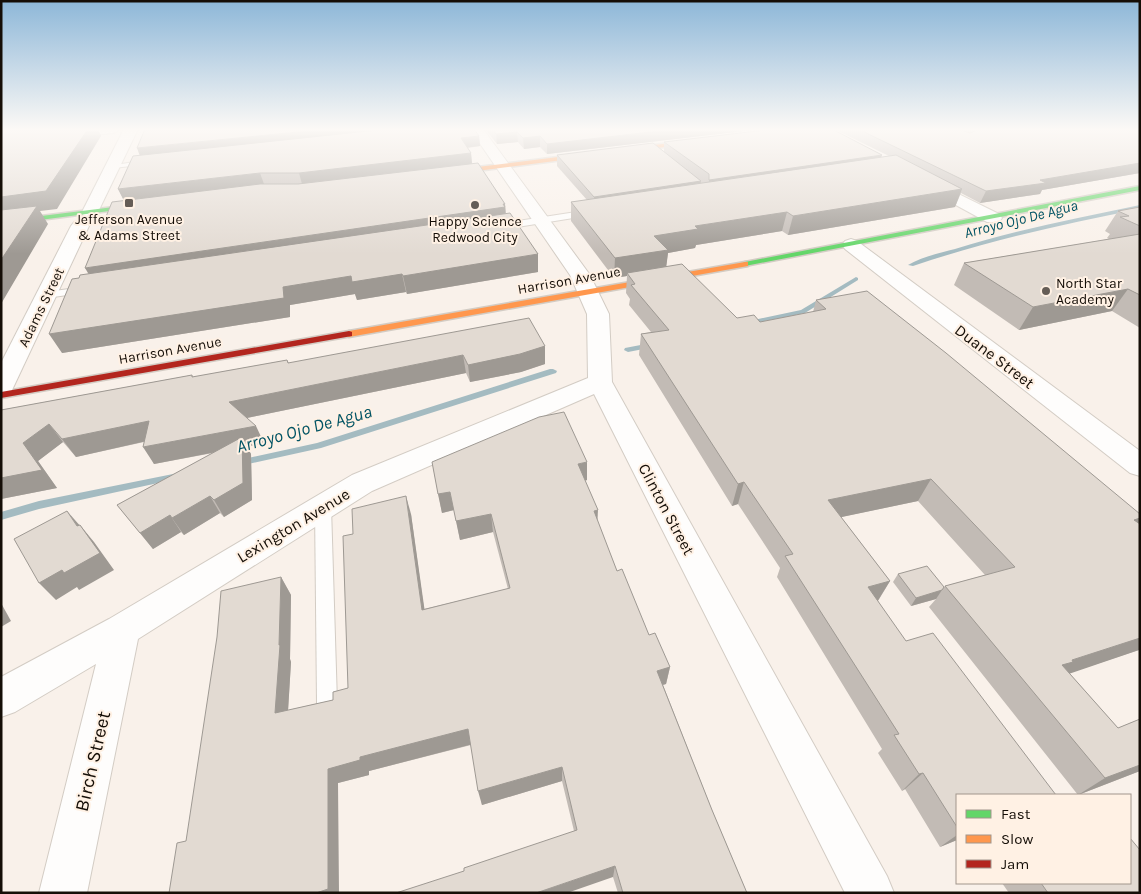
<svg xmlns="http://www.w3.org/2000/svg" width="1141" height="894" viewBox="0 0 1141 894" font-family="Karla,sans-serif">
<rect width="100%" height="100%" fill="#f9f1ea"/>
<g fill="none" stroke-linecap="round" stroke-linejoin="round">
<!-- stream -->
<g fill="#a4bbc1" fill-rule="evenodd">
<path d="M1140 205V209C1063 224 987 241 913 266L908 265C921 257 940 253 955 249 1016 230 1078 218 1140 205Z"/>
<path d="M856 277 858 278V280L805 313 749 325 746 323 749 321 801 310Z"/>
<path d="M651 343 655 345 654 347 628 352 624 350 625 348Z"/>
<path d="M550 369H553L557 371 556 373 321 448 239 466 235 463 239 460 317 443Z"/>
<path d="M178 473 181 474 183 476 181 478 39 509 1 520V512L39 501Z"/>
</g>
<defs>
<g id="lane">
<path d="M147 160 151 162 150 164 113 168 109 166Z"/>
<path d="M589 210 592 211V215L499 230 495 227 499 224Z"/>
<path d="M85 287 90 290 89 292 46 298 41 295 46 292Z"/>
<path d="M323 501 328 503 331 507 337 703 334 710 327 713 320 710 317 703 315 507 318 503Z"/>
</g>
<g id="street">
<path d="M72 129H121L114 133 1 143V135Z"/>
<path d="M124 129H138L98 212 96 216H84L82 212Z"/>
<path d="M470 129H483L590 275 609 314 612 382 887 876 894 893H845L594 394 372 491 138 639 87 893H39L96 664 15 712 1 717V677L109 619 352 475 588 378 587 314 570 275Z"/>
<path d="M926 178 999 214 1002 218 999 222H987L921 186 918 183Z"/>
<path d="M80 221 86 222 89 226 13 388 10 394 1 396V363L71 226 74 222Z"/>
<path d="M851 239 857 241 1140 451V476L1130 473 845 249 842 245 845 241Z"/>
</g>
<g id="fast">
<path d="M1140 186V190L745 266 741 264 745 262Z"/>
<path d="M146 203 148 204V206L1 225V221Z"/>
</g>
<g id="slow">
<path d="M702 139 704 142 445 175 442 173 445 171Z"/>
<path d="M745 262H748V266L349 337 344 334 349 331Z"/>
</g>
<path id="jam" d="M349 331 352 332V336L1 398V392Z"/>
</defs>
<!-- lane casing -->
<use href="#lane" stroke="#d3ccc4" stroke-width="2"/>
<!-- street casing -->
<use href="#street" stroke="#d3ccc4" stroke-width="2"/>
<!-- fast casing -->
<use href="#fast" stroke="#d3ccc4" stroke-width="3"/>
<!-- slow casing -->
<use href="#slow" stroke="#d3ccc4" stroke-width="3"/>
<!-- jam casing -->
<use href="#jam" stroke="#d3ccc4" stroke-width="3"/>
<!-- lane -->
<use href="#lane" fill="#fefdfc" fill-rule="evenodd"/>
<!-- street -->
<use href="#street" fill="#fefdfc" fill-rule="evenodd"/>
<!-- fast -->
<use href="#fast" fill="#63d668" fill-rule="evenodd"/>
<!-- slow -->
<use href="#slow" fill="#ff974d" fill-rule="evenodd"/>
<!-- jam -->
<use href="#jam" fill="#b3261e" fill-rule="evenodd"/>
</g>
<!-- wall -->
<g fill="#c2bbb5">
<path d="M485 129H761L547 154 540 147 524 149 518 142 497 144Z"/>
<path d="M834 129H1140V173L1042 190 1040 194 980 203 961 193 955 207 788 235 782 231 696 245 695 248 668 253 666 266 737 318 760 322 813 312 816 300 1140 514V522L1138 523 1140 524V651L1139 650 1069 673 1118 728 1140 719V771L1078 795 929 607 936 599 911 606 893 582 898 574 944 587 945 586 985 575 918 501 841 517 890 581 878 601 957 795V840L940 847 905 789 902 791 878 753 882 749 777 577 780 568 738 504 732 506 639 355 641 334 651 332 629 305 630 299 626 293 627 276 614 278 571 221V202L587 200 557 166V155L664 152V142L881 158 889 156Z"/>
<path d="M479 136 480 146 468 148 471 153 472 163 505 204 506 214 538 254V272L407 294 406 292 357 300 355 294 290 305V317L62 353 79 278 89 274 124 200 118 189 140 155Z"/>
<path d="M1140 207V328L1112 311 1019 330 954 285 964 263 1109 239 1107 238 1110 234 1105 231 1118 211Z"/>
<path d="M545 346V364L521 372 470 382 466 373 247 418 264 443 247 447 251 454 252 500 224 517 220 513 184 535 181 532 153 549 117 505 213 453 154 464 144 442 76 457 63 442 38 461 57 488 1 499V410L192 375 193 377 287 360 289 363Z"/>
<path d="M432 462 587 480 585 481 597 521 617 571 649 635 670 667 666 684 663 685 712 810 747 893H618L613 877 464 871 574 831 562 781 482 805 471 745 369 771V775L338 783 186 841 281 577 291 595 290 659 291 662 288 710 333 700 348 688 353 534 411 514 424 609 508 589 493 532 460 540 454 510 442 513Z"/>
<path d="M1002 883H1130L1140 893H1009Z"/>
</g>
<!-- shaded-wall -->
<g fill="#9e9993">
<path d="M88 129H98L101 136 57 209 40 211 48 224 1 304V197Z"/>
<path d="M328 129H428L141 159 137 148Z"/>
<path d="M676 129H761L547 154V144Z"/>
<path d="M517 132 518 142 497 144 496 134Z"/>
<path d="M479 136 480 146 462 148 461 138Z"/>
<path d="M540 136V147L524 149 523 138Z"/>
<path d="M471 153 472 164 302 184 299 173Z"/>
<path d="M882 155 879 166 708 191 709 180Z"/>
<path d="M1140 163V173L1042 190 1040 194 980 203 986 191 1040 180Z"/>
<path d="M260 173 264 184 124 201 118 189Z"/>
<path d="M701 181 699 193 594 208V197Z"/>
<path d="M962 189 955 207 788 235 793 216Z"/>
<path d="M505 204 506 221 94 283 85 268Z"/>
<path d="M787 212 782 231 696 245 695 248 668 253 666 269 627 273V276L614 278 615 258 654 236 695 226Z"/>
<path d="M538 254V272L407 294 403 276Z"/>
<path d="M402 274 406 292 357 300 355 294 290 305V317L62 353 49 334 283 287 351 276Z"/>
<path d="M1128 289 1112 311 1019 330 1033 307Z"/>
<path d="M545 346V364L521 372 470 382 468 365Z"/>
<path d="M463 355 466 373 237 420 229 402Z"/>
<path d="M149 421 160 438 76 457 62 439Z"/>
<path d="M49 424 63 442 38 461 57 488 1 499V478L23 443Z"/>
<path d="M256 426 264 443 247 447 251 454 252 500 224 517 214 500 242 447 154 464 143 447Z"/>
<path d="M587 462V480L578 482V464Z"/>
<path d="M931 479 918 501 818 522 828 500Z"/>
<path d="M744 482 738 504 732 506 738 484Z"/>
<path d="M450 492 454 510 442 513 438 494Z"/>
<path d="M210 496 220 513 184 535 172 518Z"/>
<path d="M406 496 411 514 427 627 422 610Z"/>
<path d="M598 510 597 528 594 511Z"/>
<path d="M67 511 82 528 77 526Z"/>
<path d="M491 514 493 532 460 540 456 521Z"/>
<path d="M170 515 181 532 153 549 140 533Z"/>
<path d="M1140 518V522L1122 539 1134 520Z"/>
<path d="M80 525 94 542 114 570 79 590 77 587 56 600 39 583Z"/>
<path d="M281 577 291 595 290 659 291 662 287 728 275 713 279 645Z"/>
<path d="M890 581 877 602 868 587Z"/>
<path d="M942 590 936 599 911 606 916 598Z"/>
<path d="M1 603 11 621 1 627Z"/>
<path d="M1140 638V649L1139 650 1054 679 1062 665 1072 660Z"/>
<path d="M670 667 666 684 654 687 657 671Z"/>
<path d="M468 729 473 744 369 771V775L338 783 339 893H316L328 769 360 757Z"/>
<path d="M1140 765V771L1078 795 1105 778Z"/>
<path d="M562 767V781L482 805 478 791Z"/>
<path d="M923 773 905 789 902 791 919 774Z"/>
<path d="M957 835V840L940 847Z"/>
<path d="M615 866 613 877 567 893H536Z"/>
</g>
<!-- building -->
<g fill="#e2dad2" stroke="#9e9993">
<path d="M1 129H88L46 191 1 197Z"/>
<path d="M145 129H328L137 148Z"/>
<path d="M387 129H474L479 136 461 138 471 153 299 173H260L118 189 133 156Z"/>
<path d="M492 129H676L547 144 540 136 523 138 517 132 496 134Z"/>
<path d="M774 129H832L882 155 709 180V174L664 142Z"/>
<path d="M858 129H959L970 133 977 130 974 129H1140V163L1040 180 1046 183 986 191Z"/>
<path d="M653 143 701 181 594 197 557 155Z"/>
<path d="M896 155 962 189 793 216 787 212 695 226 698 229 654 236 668 250 615 258 571 202Z"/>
<path d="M478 163 505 204H503L505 207 85 268 112 202 260 184H298Z"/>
<path d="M37 206 1 260V210Z"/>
<path d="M1140 207V226L1120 217 1129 216 1118 211Z"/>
<path d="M510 213 538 254 403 276 402 274 352 282 351 276 283 287 284 298 49 334 72 279 79 278 80 275Z"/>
<path d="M1140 234V295L1128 289 1033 307 964 263Z"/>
<path d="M682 264 737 318 754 315 760 322 826 309 816 300 867 291 946 353 1140 514V518L1134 520 1140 524V638L1072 660 1073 662 1062 665 1118 728 1140 719V765L1105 778 945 586 1015 567 931 479 828 500 890 581 868 587 906 641 933 633 1056 795H957V827L923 773 919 774 894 735 899 734 785 556 793 554 744 482 738 484 641 334 669 330 631 285 635 284 627 273Z"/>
<path d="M529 318 545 346 520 354 468 365 463 355 229 402 256 426 143 447 149 421 62 439 49 424 23 443 42 470 1 478V410L192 375V377L287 360 288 363Z"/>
<path d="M564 412 587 462 578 464 598 510 594 511 617 571 622 569 649 635 655 633 670 667 657 671 712 810 747 893H623L615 866 536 893H396L464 871V868L577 830 562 767 478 791 468 729 360 757V760L328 769V889L316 893H169L177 843 186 841 217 637 221 591 281 577 279 645H280L275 713 333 700V692L348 688 343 536 353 534 352 509 406 496 422 610 510 588 491 514 456 521 450 492 438 494 432 462 539 417Z"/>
<path d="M242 437 243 483 214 500 210 496 172 518 170 515 140 533 117 505Z"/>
<path d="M67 511 77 526 80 525 100 553 64 573 62 570 39 583 14 539Z"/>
<path d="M927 566 944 587 942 590 916 598 898 574Z"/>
<path d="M1130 838 1140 850V893H1048L1041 883H1130Z"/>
</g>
<!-- sky -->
<linearGradient id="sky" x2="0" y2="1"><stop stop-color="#8db7d8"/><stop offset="0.51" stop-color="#fcf9f6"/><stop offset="1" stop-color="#fcf9f6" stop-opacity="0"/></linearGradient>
<rect width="1141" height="254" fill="url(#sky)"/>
<!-- markers -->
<g fill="#655d56" stroke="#fff1e4" stroke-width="2">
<rect x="124" y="198" width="10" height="10" rx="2.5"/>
<circle cx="475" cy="205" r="5"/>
<circle cx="1046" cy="291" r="5"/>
</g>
<g text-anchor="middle" stroke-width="4" stroke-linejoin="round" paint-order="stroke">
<!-- far-poi labels -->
<g font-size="14" fill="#150e07" stroke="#fff1e4">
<text x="129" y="224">Jefferson Avenue<tspan x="129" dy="16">&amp; Adams Street</tspan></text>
<text x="475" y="226">Happy Science<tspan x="475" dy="16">Redwood City</tspan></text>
<text x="1056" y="288" text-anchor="start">North Star<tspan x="1056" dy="16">Academy</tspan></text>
</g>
<!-- far-street labels -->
<g font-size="14" fill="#150e07" stroke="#fff1e4">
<text transform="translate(569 280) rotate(-10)" y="5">Harrison Avenue</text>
<text transform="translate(41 307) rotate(-64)" y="5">Adams Street</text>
<text transform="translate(170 350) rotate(-10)" y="5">Harrison Avenue</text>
</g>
<!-- far-water labels -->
<g font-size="15" font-style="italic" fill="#025465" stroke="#fff1e4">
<text transform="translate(1021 219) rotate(-14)" y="5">Arroyo Ojo De Agua</text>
</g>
<!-- street labels -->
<g font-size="16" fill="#150e07" stroke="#fff1e4">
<text transform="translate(995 356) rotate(37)" y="6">Duane Street</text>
<text transform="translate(667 509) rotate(62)" y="6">Clinton Street</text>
<text transform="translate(293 525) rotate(-31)" y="6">Lexington Avenue</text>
</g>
<!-- water labels -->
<g font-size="18" font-style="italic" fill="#025465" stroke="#fff1e4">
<text transform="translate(304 429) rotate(-15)" y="6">Arroyo Ojo De Agua</text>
</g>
<!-- near-street labels -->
<g font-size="19" fill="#150e07" stroke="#fff1e4">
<text transform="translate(92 761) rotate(-77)" y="7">Birch Street</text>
</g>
</g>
<!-- border -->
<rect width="1141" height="894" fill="none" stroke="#150e07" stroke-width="5"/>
<!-- legend -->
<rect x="956" y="794" width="175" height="90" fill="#fff1e4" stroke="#a1968c"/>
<rect x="966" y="810" width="25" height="8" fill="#63d668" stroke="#a1968c"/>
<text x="1001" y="819" font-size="15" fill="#150e07">Fast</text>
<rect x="966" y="835" width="25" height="8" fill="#ff974d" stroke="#a1968c"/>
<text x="1001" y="844" font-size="15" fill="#150e07">Slow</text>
<rect x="966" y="860" width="25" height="8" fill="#b3261e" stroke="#a1968c"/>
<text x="1001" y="869" font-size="15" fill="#150e07">Jam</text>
</svg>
